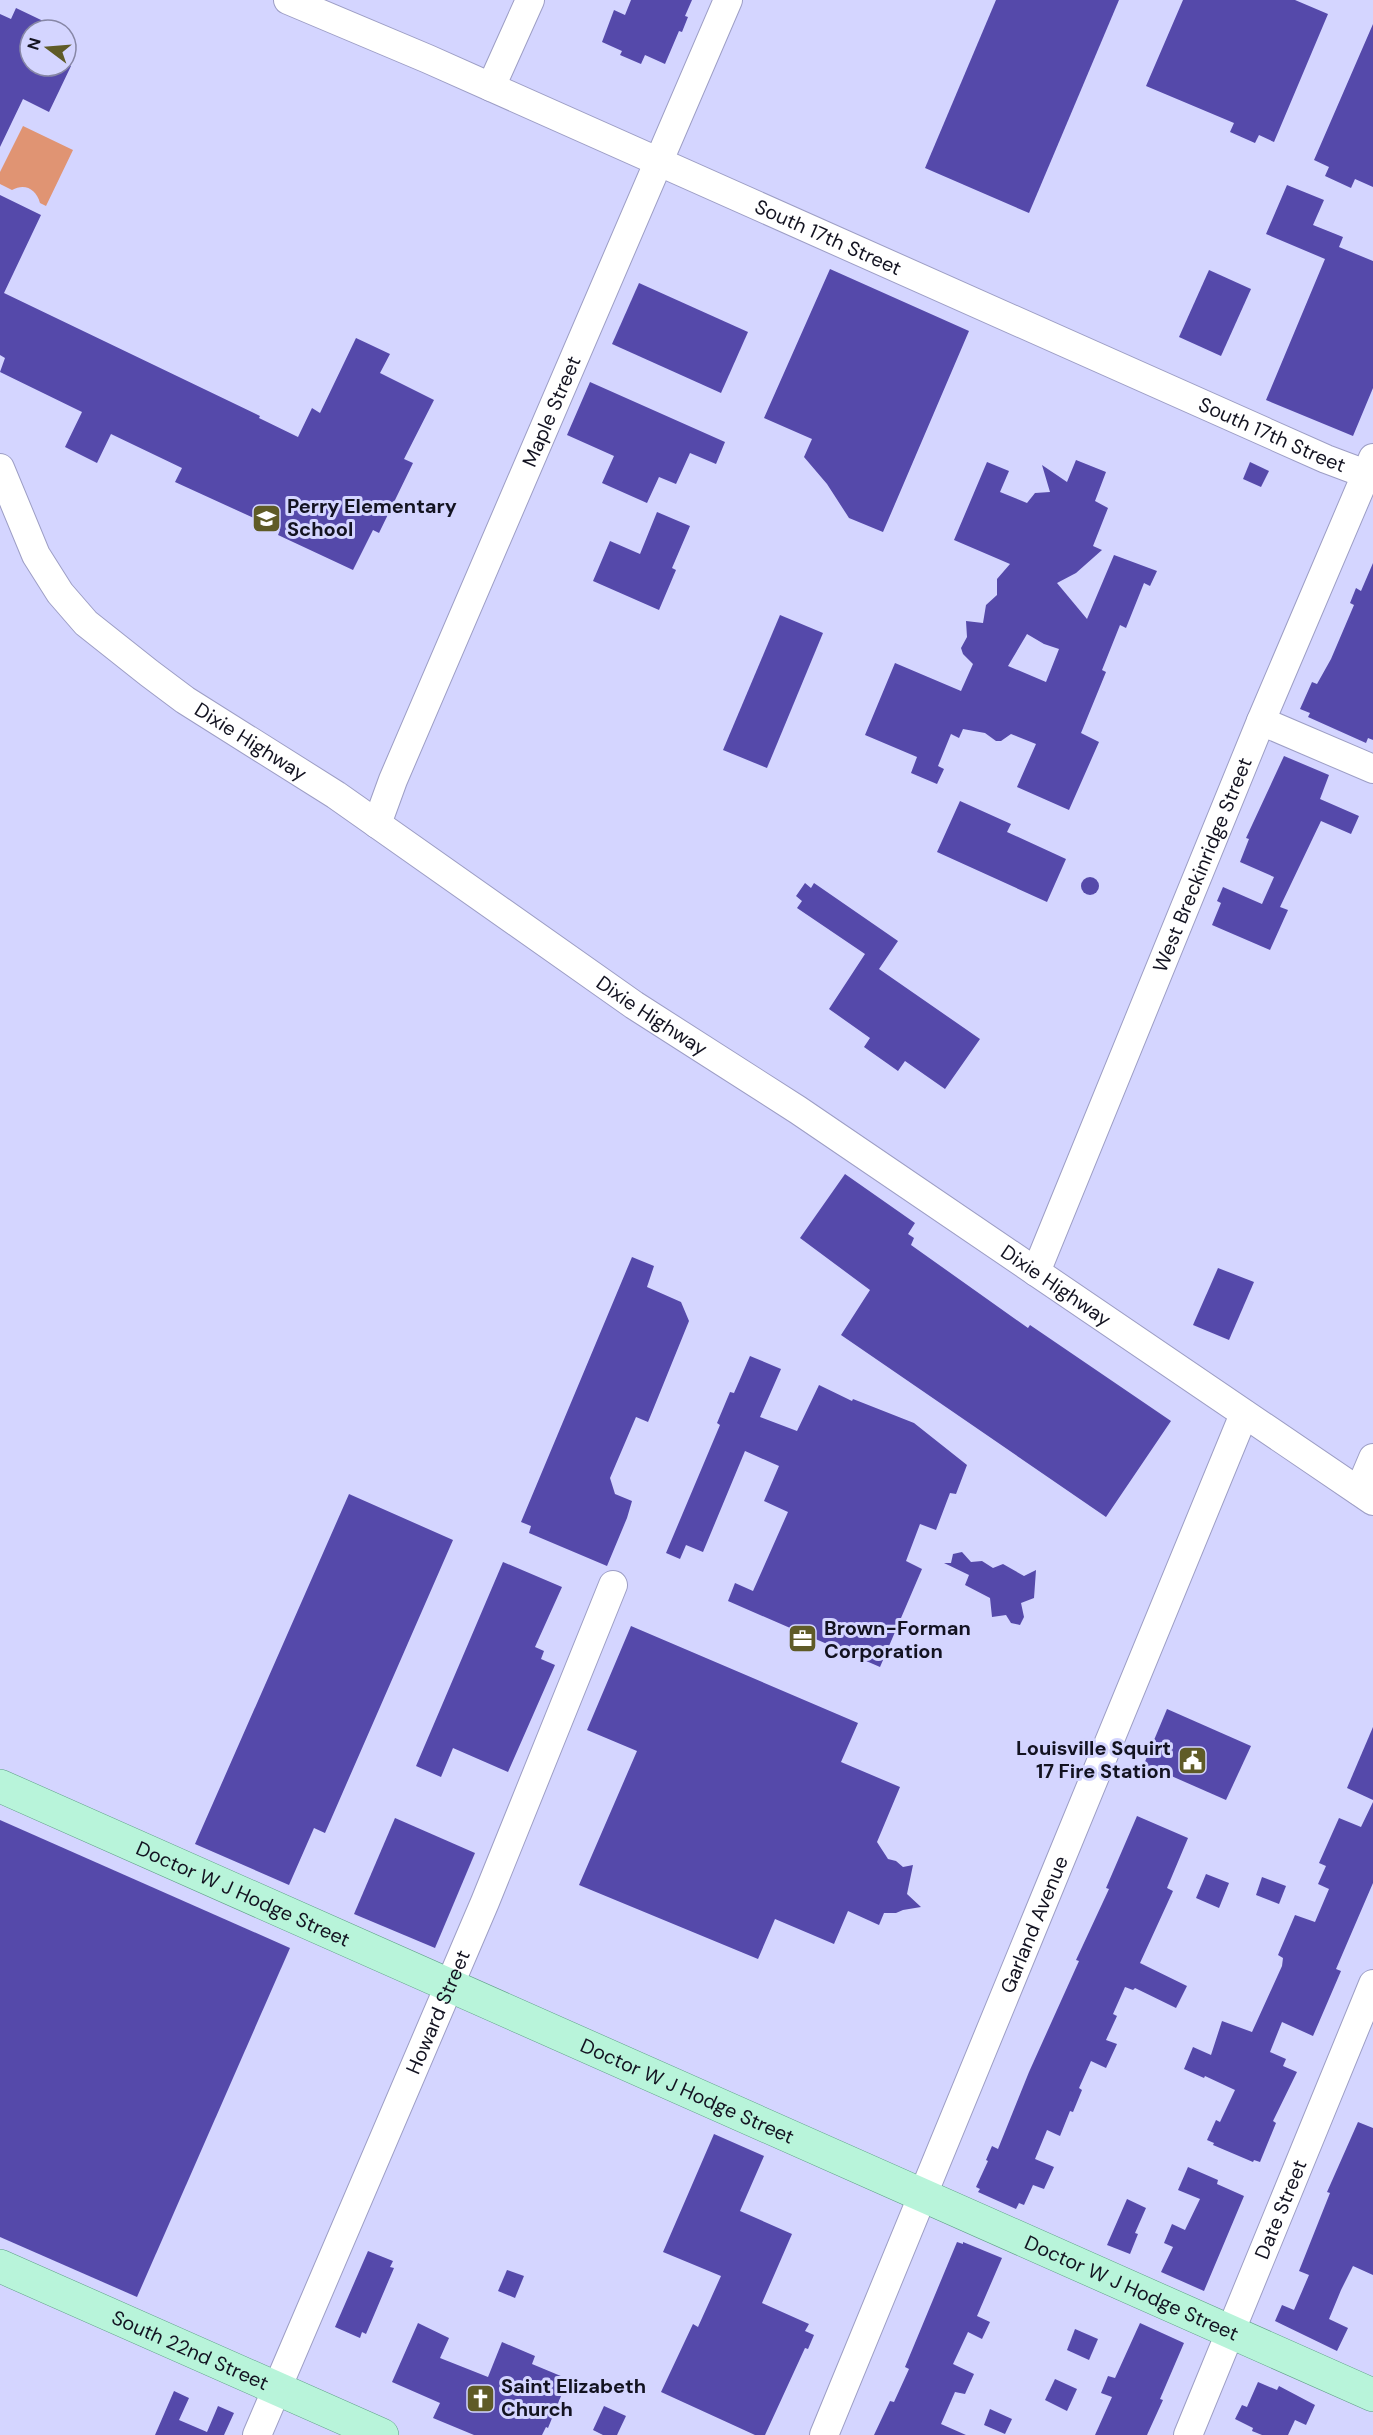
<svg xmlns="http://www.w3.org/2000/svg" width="1373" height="2435" viewBox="0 0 1373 2435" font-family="'DM Sans',sans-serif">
<rect width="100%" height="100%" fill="#d4d5ff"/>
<!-- green -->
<path fill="#e09473" d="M23 126 73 150 46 206 40 203C36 189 25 183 12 190L0 184V172Z"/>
<!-- building -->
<g fill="#5549aa" fill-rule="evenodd">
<path d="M631 0H692L685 16 688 17 682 32 679 31 665 64 645 55 641 64 620 55 622 51 602 42 614 10 625 15Z"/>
<path d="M996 0H1119L1029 213 925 168Z"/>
<path d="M1183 0H1295L1328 14 1274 142 1259 135 1255 143 1230 132 1234 123 1146 86Z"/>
<path d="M16 8 62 30H30V66H71L49 112 23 99 0 147V14L11 19Z"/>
<path d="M1373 24V187L1355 179 1351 188 1325 176 1329 167 1314 160Z"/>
<path d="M1287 185 1324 200 1313 225 1343 237 1339 247 1373 261V388L1353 436 1266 400 1325 259 1266 234Z"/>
<path d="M0 195 41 215 4 293 260 416 259 418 298 437 312 408 320 413 356 338 390 354 380 373 434 400 404 459 413 463 379 533 373 530 353 570 278 535 280 530 175 482 182 468 111 434 97 463 65 447 82 412 0 372 5 358 0 355Z"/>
<path d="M830 269 969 331 883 532 849 518 827 484 804 457 812 439 764 418Z"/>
<path d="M1209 270 1251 289 1221 356 1179 337Z"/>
<path d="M639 283 748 332 721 393 612 344Z"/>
<path d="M590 382 725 442 716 464 690 453 676 484 659 477 647 503 602 483 614 456 567 435Z"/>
<path d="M1076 460 1106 472 1095 501 1108 508 1093 546 1102 550 1076 573 1057 583 1087 619 1114 555 1157 571 1150 586 1144 583 1126 628 1120 625 1102 670 1106 672 1081 733 1099 742 1069 810 1017 787 1036 744 1011 734 1001 741H996L985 733 963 729 959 738 951 734 938 766 944 769 937 784 911 773 917 757 865 735 895 663 961 691 973 664 963 654 961 648 967 637 966 621 983 623 986 605 997 595V579L1010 564 954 540 987 462 1009 471 1000 492 1027 503 1035 493 1050 492 1042 465 1067 482ZM1027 634 1044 644 1059 649 1046 682 1008 666Z"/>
<path d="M1250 462 1269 471 1261 487 1243 479Z"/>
<path d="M657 512 690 526 672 568 676 570 659 610 593 581 610 541 640 554Z"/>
<path d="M1373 563V740L1368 738 1366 743 1308 717 1310 713 1300 709 1312 682 1317 684 1331 659 1354 605 1350 603 1356 588 1361 591Z"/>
<path d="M780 615 823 633 767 768 723 750Z"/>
<path d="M1284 756 1329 775 1320 799 1359 816 1351 834 1321 821 1280 907 1288 910 1270 950 1212 925 1221 903 1217 901 1223 887 1262 904 1274 877 1240 862 1249 839 1246 838Z"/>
<path d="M960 801 1011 824 1007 832 1066 859 1047 902 937 852Z"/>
<circle cx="1090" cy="886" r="9"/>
<path d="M805 883 811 888 814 883 898 941 879 969 980 1039 945 1089 905 1061 898 1071 864 1047 870 1038 829 1009 865 954 797 908 802 901 796 896Z"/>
<path d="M845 1174 915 1223 908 1234 914 1238 911 1245 1028 1328 1030 1325 1171 1421 1106 1517 841 1335 870 1290 800 1238Z"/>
<path d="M632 1257 654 1266 647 1287 681 1302 689 1321 648 1422 636 1417 610 1478 615 1494 632 1501 627 1518 607 1566 529 1533 531 1526 521 1522Z"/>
<path d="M1218 1268 1254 1282 1229 1340 1193 1325Z"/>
<path d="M750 1356 781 1369 760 1417 797 1431 819 1385 852 1401 853 1399 914 1423 967 1465 956 1494 950 1493 936 1530 920 1524 906 1561 922 1569 880 1667 728 1601 735 1583 753 1591 788 1512 764 1501 779 1466 745 1451 703 1552 686 1545 680 1559 666 1553 720 1425 717 1423 730 1392 734 1393Z"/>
<path d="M349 1494 453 1540 325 1833 314 1828 289 1885 195 1844Z"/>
<path d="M962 1552 971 1562 982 1561 993 1568 1003 1564 1024 1576 1036 1570 1034 1598 1021 1603 1024 1617 1020 1625 1011 1623 1006 1615 992 1617 990 1598 965 1585 969 1575 944 1563H951L953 1554Z"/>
<path d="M503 1562 562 1587 535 1647 544 1651 541 1659 555 1665 508 1772 453 1748 441 1777 416 1766Z"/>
<path d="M631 1626 858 1723 841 1762 900 1787 877 1842 888 1859 896 1861 903 1867 913 1865 907 1894 921 1907 903 1910 896 1913H884L879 1925 848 1911 834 1944 775 1919 758 1959 579 1885 637 1751 587 1730Z"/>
<path d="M1167 1709 1251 1746 1226 1800 1144 1764Z"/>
<path d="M1373 1727V1800L1347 1788Z"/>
<path d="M1373 1802V1883L1336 1969 1341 1971 1313 2036 1282 2022 1270 2052 1286 2059 1283 2066 1297 2072 1273 2121 1276 2123 1260 2162 1254 2160 1253 2162 1213 2145 1214 2143 1207 2140 1216 2120 1220 2122 1235 2090 1205 2076 1204 2078 1184 2069 1193 2047 1211 2055 1222 2021 1252 2032 1282 1966 1283 1958 1278 1955 1295 1915 1315 1922 1329 1889 1318 1884 1326 1866 1319 1863 1339 1818 1361 1827Z"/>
<path d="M1137 1816 1188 1838 1167 1888 1173 1891 1140 1963 1187 1986 1176 2008 1135 1988 1133 1990 1125 1987 1113 2014 1117 2016 1106 2040 1117 2044 1106 2068 1091 2061 1079 2088 1082 2090 1073 2112 1070 2111 1060 2136 1047 2130 1035 2159 1054 2167 1044 2189 1033 2185 1024 2205 1019 2203 1016 2209 978 2192 980 2189 976 2187 988 2161 986 2160 992 2146 998 2149 1029 2072 1079 1961 1076 1960 1109 1889 1106 1888Z"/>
<path d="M395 1818 475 1853 435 1948 354 1914Z"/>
<path d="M0 1820 290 1948 137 2297 0 2237Z"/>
<path d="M1206 1874 1229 1883 1219 1908 1196 1898Z"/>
<path d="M1262 1877 1286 1886 1279 1904 1256 1895Z"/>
<path d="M1358 2122 1373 2128V2275L1353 2266 1341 2290 1329 2319 1348 2328 1337 2351 1275 2321 1282 2305 1294 2310 1309 2275 1299 2271 1330 2193 1327 2192Z"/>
<path d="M714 2134 764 2156 740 2211 792 2234 762 2303 809 2324 805 2331 814 2335 808 2349 805 2348 765 2435H755L661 2392 693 2324 698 2327 721 2276 663 2252Z"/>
<path d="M1188 2167 1218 2180 1217 2184 1244 2196 1204 2291 1161 2272 1173 2247 1164 2243 1172 2224 1185 2230 1200 2199 1178 2190Z"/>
<path d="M1127 2199 1146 2208 1135 2233 1138 2234 1130 2254 1107 2245Z"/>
<path d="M957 2242 963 2244V2242L1002 2258 977 2316 990 2322 982 2339 968 2332 953 2364 974 2374 965 2394 955 2392 941 2424 966 2435H874L890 2401 894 2402 909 2369 905 2367Z"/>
<path d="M368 2251 393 2261 390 2267 394 2268 366 2334 362 2332 360 2338 335 2327Z"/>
<path d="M507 2270 524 2276 515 2298 498 2291Z"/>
<path d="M418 2323 449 2338 440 2358 488 2377 502 2342 535 2356 532 2364 568 2379 548 2428 546 2427 542 2435H474L433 2418 440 2403 392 2382Z"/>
<path d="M1140 2323 1184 2343 1160 2399 1163 2400 1147 2435H1095L1112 2397 1101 2393 1108 2376 1115 2378Z"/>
<path d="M1075 2329 1098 2339 1089 2360 1067 2350Z"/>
<path d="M1055 2379 1077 2389 1067 2411 1045 2400Z"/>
<path d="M1258 2382 1277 2390 1279 2386 1315 2405 1306 2425 1295 2420 1288 2435H1262L1252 2431 1253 2428 1235 2419 1242 2405 1247 2407Z"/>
<path d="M174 2391 189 2398 179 2420 207 2432 218 2406 234 2413 224 2435H155Z"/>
<path d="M604 2406 626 2416 617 2435H603L593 2430Z"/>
<path d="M990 2409 1012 2419 1005 2434 984 2425Z"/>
</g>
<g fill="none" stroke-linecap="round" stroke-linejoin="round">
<defs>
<g id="minor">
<path id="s1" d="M288 0 428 59 1326 459 1366 474"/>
<path d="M491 87 530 0"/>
<path id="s2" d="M0 468 36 555 60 593 86 623 149 673 185 700 336 795 634 1005 798 1110 1373 1501"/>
<path d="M1261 721 1373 769"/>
<path id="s3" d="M377 824 393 780 728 0"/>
<path id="s4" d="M1036 1272 1261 721 1373 458"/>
<path d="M1359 1491 1373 1458"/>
<path id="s5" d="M257 2435 485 1902 613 1585"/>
<path id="s6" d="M824 2435 1244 1414"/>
<path id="s7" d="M1188 2435 1373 1984"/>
</g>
<g id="major">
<path id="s8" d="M0 1786 1373 2395"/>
<path id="s9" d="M0 2266 382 2435"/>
</g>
</defs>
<!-- minor casing -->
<use href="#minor" stroke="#9d9ec5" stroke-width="30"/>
<!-- major casing -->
<use href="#major" stroke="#60a089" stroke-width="34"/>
<!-- minor -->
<use href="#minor" stroke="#fff" stroke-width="28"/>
<!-- major -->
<use href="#major" stroke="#b8f4da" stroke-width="33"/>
</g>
<!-- icons -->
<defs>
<symbol id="school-square" viewBox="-11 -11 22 22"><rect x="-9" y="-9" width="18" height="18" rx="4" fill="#5f5b27" stroke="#d4d5ff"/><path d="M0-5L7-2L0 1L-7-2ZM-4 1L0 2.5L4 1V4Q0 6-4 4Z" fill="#fff"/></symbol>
<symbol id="office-square" viewBox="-11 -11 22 22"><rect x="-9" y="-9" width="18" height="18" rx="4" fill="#5f5b27" stroke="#d4d5ff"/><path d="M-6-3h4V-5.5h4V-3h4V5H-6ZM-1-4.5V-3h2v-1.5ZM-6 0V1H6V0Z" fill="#fff"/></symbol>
<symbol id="civic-square" viewBox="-11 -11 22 22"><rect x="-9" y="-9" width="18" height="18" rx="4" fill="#5f5b27" stroke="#d4d5ff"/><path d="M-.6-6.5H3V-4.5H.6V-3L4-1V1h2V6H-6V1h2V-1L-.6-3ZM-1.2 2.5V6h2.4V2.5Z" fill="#fff"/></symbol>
<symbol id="church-square" viewBox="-11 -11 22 22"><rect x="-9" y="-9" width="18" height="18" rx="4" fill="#5f5b27" stroke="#d4d5ff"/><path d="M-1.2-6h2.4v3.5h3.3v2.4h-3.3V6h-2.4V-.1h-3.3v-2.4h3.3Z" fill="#fff"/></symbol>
</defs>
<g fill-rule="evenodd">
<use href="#school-square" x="250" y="502" width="33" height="33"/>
<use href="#office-square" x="786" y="1622" width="33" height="33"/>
<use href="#civic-square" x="1176" y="1744" width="33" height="33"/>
<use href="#church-square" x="464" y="2382" width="33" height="33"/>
</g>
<g text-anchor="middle" stroke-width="6" stroke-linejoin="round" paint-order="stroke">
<!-- street labels -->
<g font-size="20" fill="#131321" stroke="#d4d5ff">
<text dy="7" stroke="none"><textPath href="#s1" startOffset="590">South 17th Street</textPath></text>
<text dy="7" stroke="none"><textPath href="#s3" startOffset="448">Maple Street</textPath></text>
<text dy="7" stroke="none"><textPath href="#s1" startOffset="1076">South 17th Street</textPath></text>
<text dy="7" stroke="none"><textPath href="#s2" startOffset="382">Dixie Highway</textPath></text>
<text dy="7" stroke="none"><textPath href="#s4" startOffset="440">West Breckinridge Street</textPath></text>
<text dy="7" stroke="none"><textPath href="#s2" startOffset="868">Dixie Highway</textPath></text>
<text dy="7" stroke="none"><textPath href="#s2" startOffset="1354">Dixie Highway</textPath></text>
<text dy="7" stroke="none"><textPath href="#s8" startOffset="266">Doctor W J Hodge Street</textPath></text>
<text dy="7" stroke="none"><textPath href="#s6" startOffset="552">Garland Avenue</textPath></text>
<text dy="7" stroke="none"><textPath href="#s5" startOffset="460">Howard Street</textPath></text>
<text dy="7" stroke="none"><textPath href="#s8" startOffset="752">Doctor W J Hodge Street</textPath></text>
<text dy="7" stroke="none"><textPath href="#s7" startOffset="244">Date Street</textPath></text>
<text dy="7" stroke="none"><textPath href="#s8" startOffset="1238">Doctor W J Hodge Street</textPath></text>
<text dy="7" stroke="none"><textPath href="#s9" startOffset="208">South 22nd Street</textPath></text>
</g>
<!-- poi labels -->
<g font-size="20" font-weight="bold" fill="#131321" stroke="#d4d5ff" text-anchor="start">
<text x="287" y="513">Perry Elementary<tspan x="287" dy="23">School</tspan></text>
<text x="824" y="1635">Brown-Forman<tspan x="824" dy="23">Corporation</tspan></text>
<text x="1171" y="1755" text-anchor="end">Louisville Squirt<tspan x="1171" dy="23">17 Fire Station</tspan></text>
<text x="501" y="2393">Saint Elizabeth<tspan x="501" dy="23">Church</tspan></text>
</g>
</g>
<!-- north arrow -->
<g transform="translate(48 48) rotate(286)"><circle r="28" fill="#d4d5ff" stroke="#8787a6" stroke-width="1.5"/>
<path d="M0-4.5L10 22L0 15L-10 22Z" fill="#5f5b27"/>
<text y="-9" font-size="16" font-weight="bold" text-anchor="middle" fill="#131321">N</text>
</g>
</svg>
